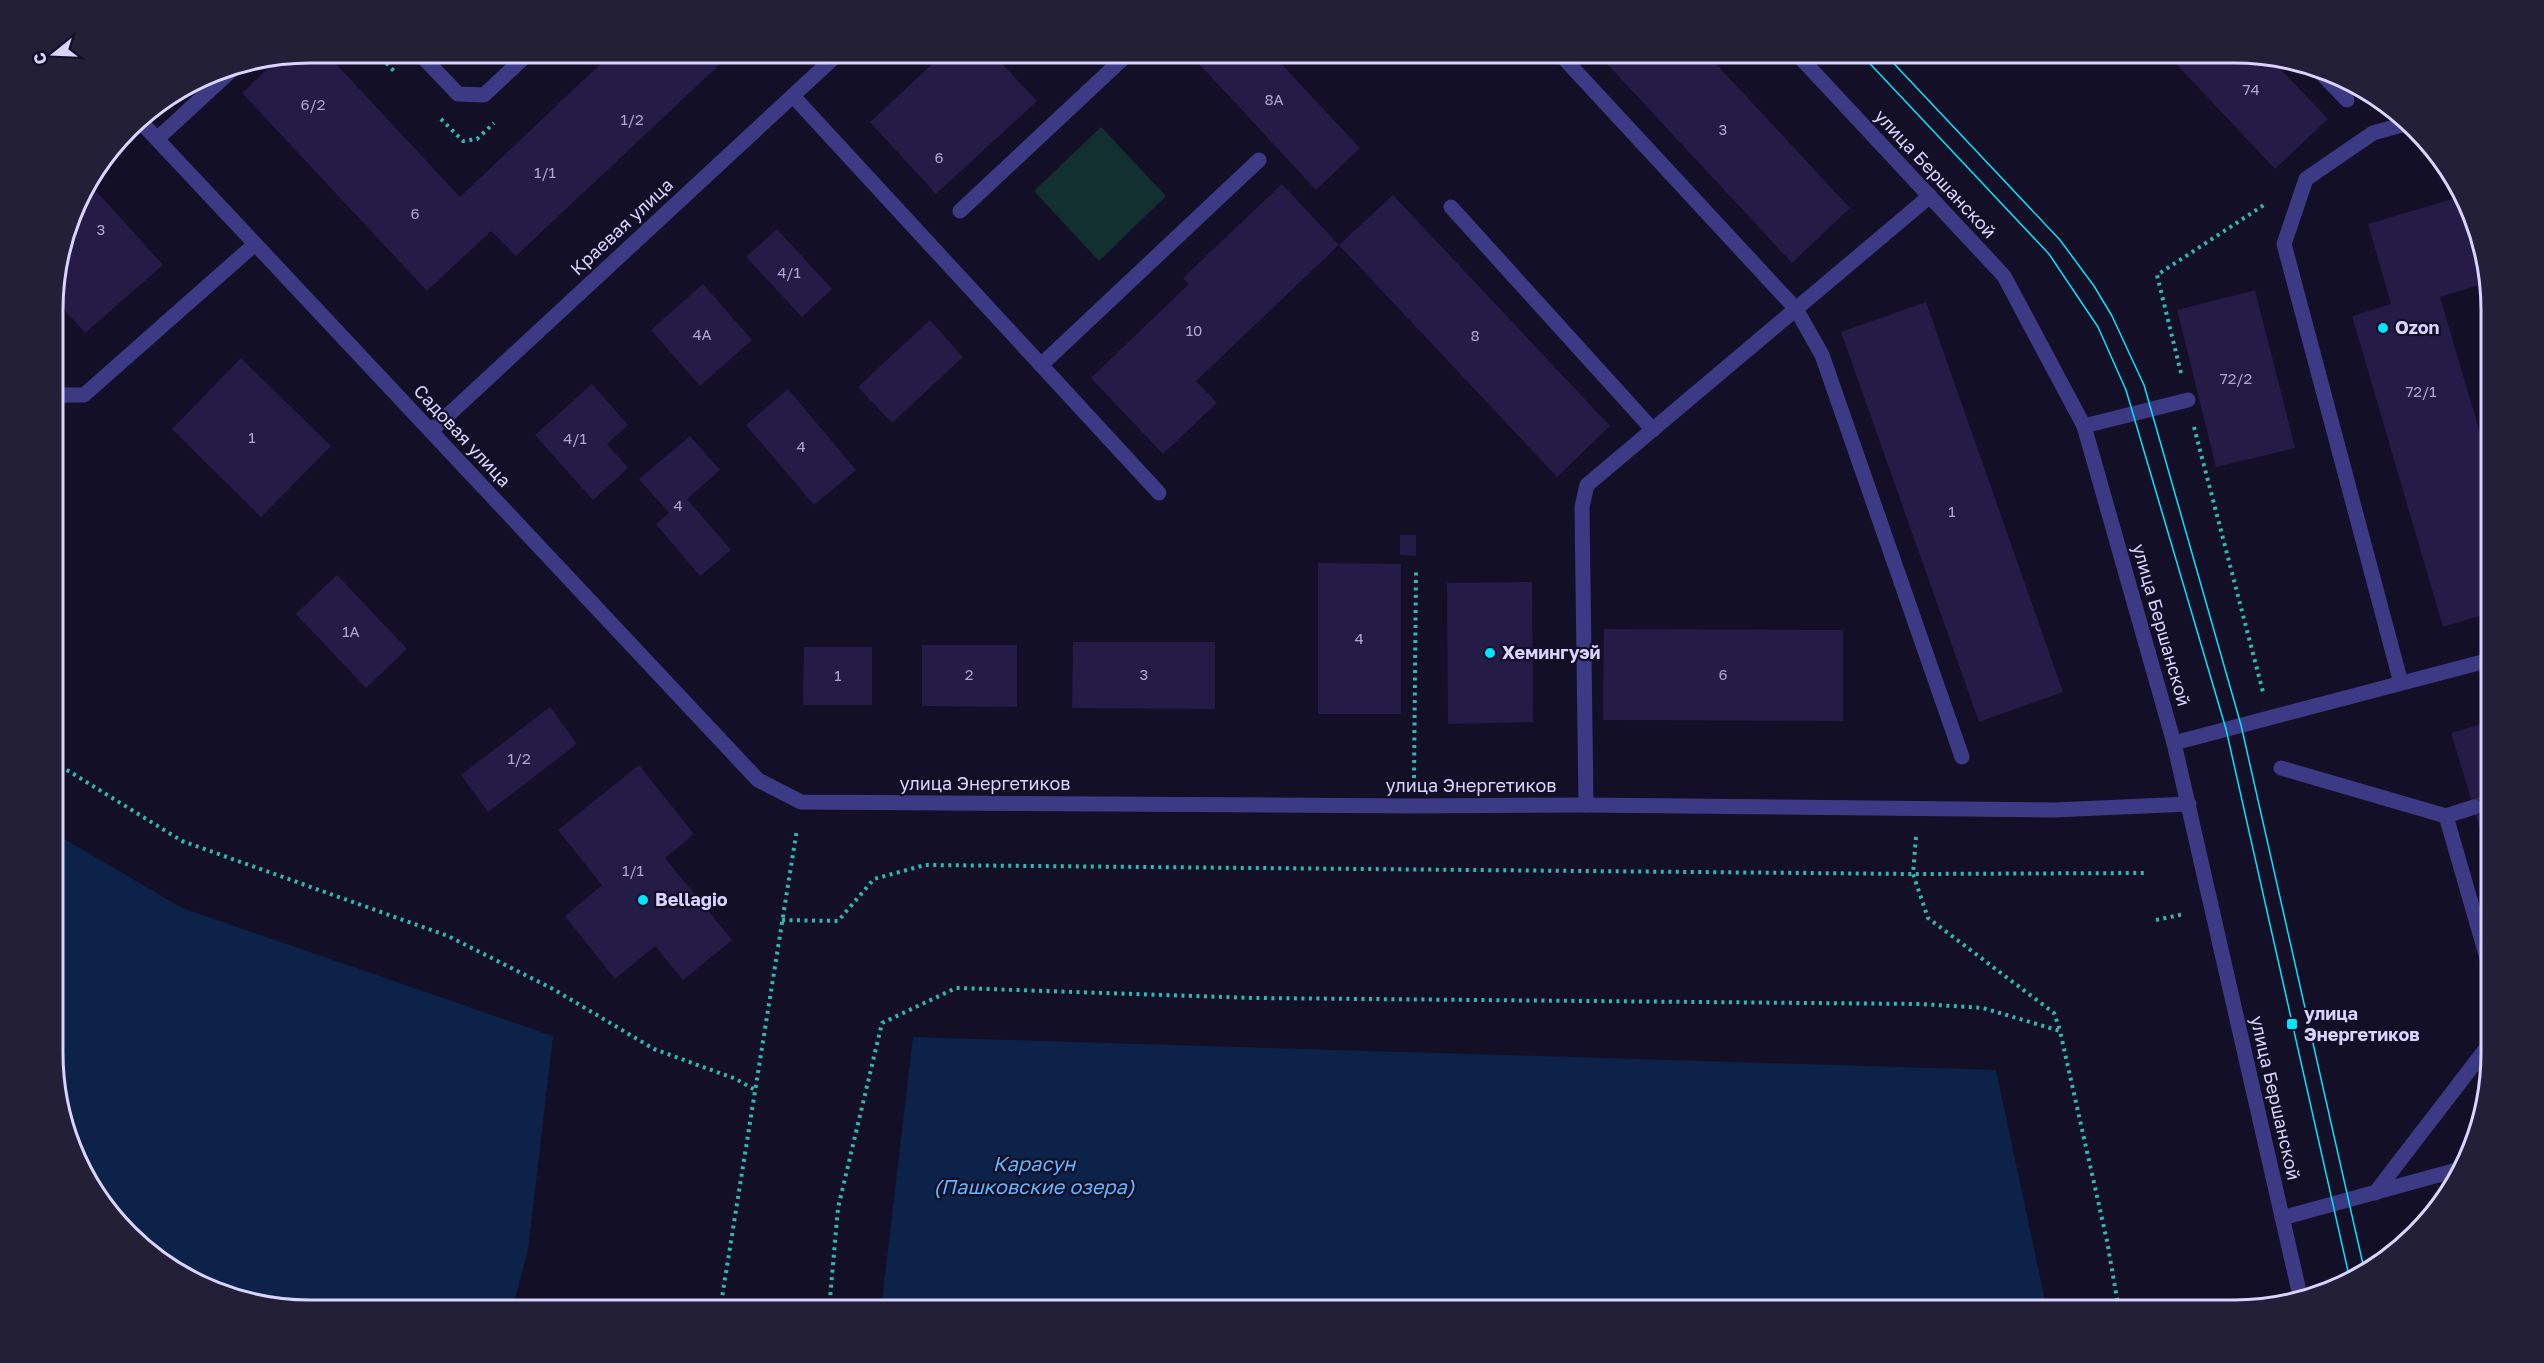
<svg xmlns="http://www.w3.org/2000/svg" width="2544" height="1363" viewBox="0 0 2544 1363" font-family="'Golos Text',sans-serif">
<rect width="100%" height="100%" fill="#130f26"/>
<!-- green -->
<path fill="#12302f" d="M1101 127 1166 196 1099 261 1034 191Z"/>
<!-- water -->
<g fill="#0c2248">
<path d="M54 833 182 908 553 1036 528 1250 512 1310H310L196 1284 141 1247 96 1196 55 1087Z"/>
<path d="M913 1037 1996 1070 2047 1310H881Z"/>
</g>
<!-- building -->
<g fill="#241b47">
<path d="M310 52H325L460 197 613 52H733L516 256 491 231 427 291 242 93 278 59Z"/>
<path d="M945 52H991L1037 101 936 194 870 122Z"/>
<path d="M1188 52H1270L1360 148 1316 190Z"/>
<path d="M1596 52H1705L1850 208 1792 263Z"/>
<path d="M2165 52H2234L2274 62 2328 119 2275 169Z"/>
<path d="M89 183 163 265 85 333 53 297V293L79 196Z"/>
<path d="M1282 184 1339 245 1196 381 1217 403 1163 454 1091 378 1189 284 1183 278Z"/>
<path d="M1393 195 1610 426 1557 477 1339 245Z"/>
<path d="M2459 197 2489 282 2440 297 2490 467V613L2443 627 2352 316 2391 304 2368 224Z"/>
<path d="M777 229 832 289 802 317 746 257Z"/>
<path d="M703 284 752 340 700 386 651 330Z"/>
<path d="M2255 290 2295 448 2216 467 2177 310Z"/>
<path d="M1926 302 2063 692 1979 722 1841 332Z"/>
<path d="M930 320 963 357 892 423 858 387Z"/>
<path d="M241 358 331 446 261 517 172 429Z"/>
<path d="M592 384 628 425 607 444 628 468 593 500 535 435Z"/>
<path d="M788 389 856 470 814 505 746 425Z"/>
<path d="M690 436 720 470 687 499 731 550 700 576 656 524 669 513 639 479Z"/>
<path d="M1400 535H1416V556L1400 555Z"/>
<path d="M1318 563 1401 564V714H1318Z"/>
<path d="M337 575 407 649 366 688 296 614Z"/>
<path d="M1532 582 1533 722 1448 724 1447 583Z"/>
<path d="M1604 629 1843 630V721L1603 720Z"/>
<path d="M1073 642H1215V709L1072 708Z"/>
<path d="M922 645H1017V707L922 706Z"/>
<path d="M804 647H872V705H803Z"/>
<path d="M550 707 577 744 488 812 461 775Z"/>
<path d="M2491 721V861H2490L2451 733Z"/>
<path d="M639 765 694 834 665 858 732 940 683 980 655 946 615 979 565 916 602 885 558 830Z"/>
</g>
<g fill="none" stroke-linecap="round" stroke-linejoin="round">
<!-- minor-tunnel -->
<path stroke="#312d47" stroke-width="15" stroke-dasharray="15 8" stroke-linecap="butt" d="M2474 807 2491 801"/>
<!-- path -->
<g stroke="#2fb8b0" stroke-width="4" stroke-dasharray="3 4.5" stroke-linecap="butt">
<path d="M376 52 394 71"/>
<path d="M558 62 568 52"/>
<path d="M441 119 463 141 477 139 494 123"/>
<path d="M2181 373 2157 275 2267 203"/>
<path d="M2194 427 2263 692"/>
<path d="M54 762 182 841 448 936 553 989 654 1049 736 1079 755 1090"/>
<path d="M1414 778 1416 571"/>
<path d="M1916 837 1913 874 1928 918 2054 1013 2060 1030"/>
<path d="M782 920 838 921 874 879 925 865 1913 874 2145 873"/>
<path d="M2156 920 2184 914"/>
<path d="M720 1310 797 829"/>
<path d="M829 1310 838 1208 882 1023 956 988 1255 998 1921 1004 1983 1008 2060 1031 2107 1241 2119 1310"/>
</g>
<!-- minor -->
<g stroke="#3d3a85" stroke-width="15">
<path d="M418 52 458 94 484 95 530 52"/>
<path d="M1558 52 1796 309 1822 355 1962 757"/>
<path d="M1795 52 2004 276 2084 426 2174 743 2301 1300"/>
<path d="M2321 73 2347 100"/>
<path d="M793 96 1159 493"/>
<path d="M138 119 758 780 801 802 1415 806 1586 805 2054 810 2189 804"/>
<path d="M157 139 234 68"/>
<path d="M1451 207 1653 430"/>
<path d="M960 211 1130 52"/>
<path d="M1041 365 1259 160"/>
<path d="M53 395H84L255 244"/>
<path d="M2084 426 2188 400"/>
<path d="M431 431 840 52"/>
<path d="M2401 683 2284 244 2306 179 2373 133 2409 123"/>
<path d="M2174 743 2490 660"/>
<path d="M2281 768 2446 816 2491 972"/>
<path d="M1586 805 1582 507 1587 485 1930 196"/>
<path d="M2446 816 2474 807"/>
<path d="M2375 1193 2491 1042"/>
<path d="M2282 1218 2464 1168"/>
</g>
<!-- tram -->
<g stroke="#00e5ff" stroke-width="1.5">
<path d="M1859 52 2049 254 2098 327 2126 390 2226 729 2350 1280"/>
<path d="M1883 52 2060 240 2094 286 2112 316 2144 385 2241 725 2365 1273"/>
</g>
</g>
<!-- markers -->
<g fill="#00e5ff" stroke="#130f26" stroke-width="2">
<circle cx="2383" cy="328" r="6"/>
<circle cx="1490" cy="653" r="6"/>
<circle cx="643" cy="900" r="6"/>
<rect x="2286" y="1018" width="12" height="12" rx="3"/>
</g>
<g text-anchor="middle" stroke-width="4.5" stroke-linejoin="round" paint-order="stroke">
<!-- number labels -->
<g font-size="15" fill="#aca6d1">
<text x="2251" y="95">74</text>
<text x="1274" y="105">8А</text>
<text x="313" y="110">6/2</text>
<text x="632" y="125">1/2</text>
<text x="1723" y="135">3</text>
<text x="939" y="163">6</text>
<text x="545" y="178">1/1</text>
<text x="415" y="219">6</text>
<text x="101" y="235">3</text>
<text x="789" y="278">4/1</text>
<text x="1194" y="336">10</text>
<text x="702" y="340">4А</text>
<text x="1475" y="341">8</text>
<text x="2236" y="384">72/2</text>
<text x="2421" y="397">72/1</text>
<text x="252" y="443">1</text>
<text x="575" y="444">4/1</text>
<text x="801" y="452">4</text>
<text x="678" y="511">4</text>
<text x="1952" y="517">1</text>
<text x="351" y="637">1А</text>
<text x="1359" y="644">4</text>
<text x="969" y="680">2</text>
<text x="1144" y="680">3</text>
<text x="1723" y="680">6</text>
<text x="838" y="681">1</text>
<text x="519" y="764">1/2</text>
<text x="633" y="876">1/1</text>
</g>
<!-- street labels -->
<g font-size="18" fill="#d9d4ff" stroke="#130f26">
<text transform="translate(1935 174) rotate(47)" y="6">улица Бершанской</text>
<text transform="translate(622 227) rotate(-43)" y="6">Краевая улица</text>
<text transform="translate(462 436) rotate(47)" y="6">Садовая улица</text>
<text transform="translate(2161 625) rotate(74)" y="6">улица Бершанской</text>
<text x="985" y="790">улица Энергетиков</text>
<text x="1471" y="792">улица Энергетиков</text>
<text transform="translate(2275 1098) rotate(77)" y="6">улица Бершанской</text>
</g>
<!-- poi labels -->
<g font-size="18" font-weight="bold" fill="#d9d4ff" stroke="#130f26" text-anchor="start">
<text x="2395" y="334">Ozon</text>
<text x="1502" y="659">Хемингуэй</text>
<text x="655" y="906">Bellagio</text>
<text x="2304" y="1020">улица<tspan x="2304" dy="21">Энергетиков</tspan></text>
</g>
<!-- water labels -->
<g font-size="20" font-style="italic" fill="#62b6ff" stroke="#130f26">
<text x="1034" y="1171">Карасун<tspan x="1034" dy="23">(Пашковские озера)</tspan></text>
</g>
</g>
<!-- crop -->
<path d="M0 0H2544V1363H0ZM310 63H2234A247 247 0 0 1 2481 310V1053A247 247 0 0 1 2234 1300H310A247 247 0 0 1 63 1053V310A247 247 0 0 1 310 63Z" fill="#231f37" fill-rule="evenodd"/>
<path fill="none" stroke="#d9d4ff" stroke-width="3" d="M310 63H2234A247 247 0 0 1 2481 310V1053A247 247 0 0 1 2234 1300H310A247 247 0 0 1 63 1053V310A247 247 0 0 1 310 63Z"/>
<!-- north arrow -->
<g transform="translate(54 54) rotate(252)" stroke="#130f26" stroke-width="4.5" paint-order="stroke">
<path d="M0-4.5L10 22L0 15L-10 22Z" fill="#d9d4ff"/>
<text y="-9" font-size="16" font-weight="bold" text-anchor="middle" fill="#d9d4ff">С</text>
</g>
</svg>
